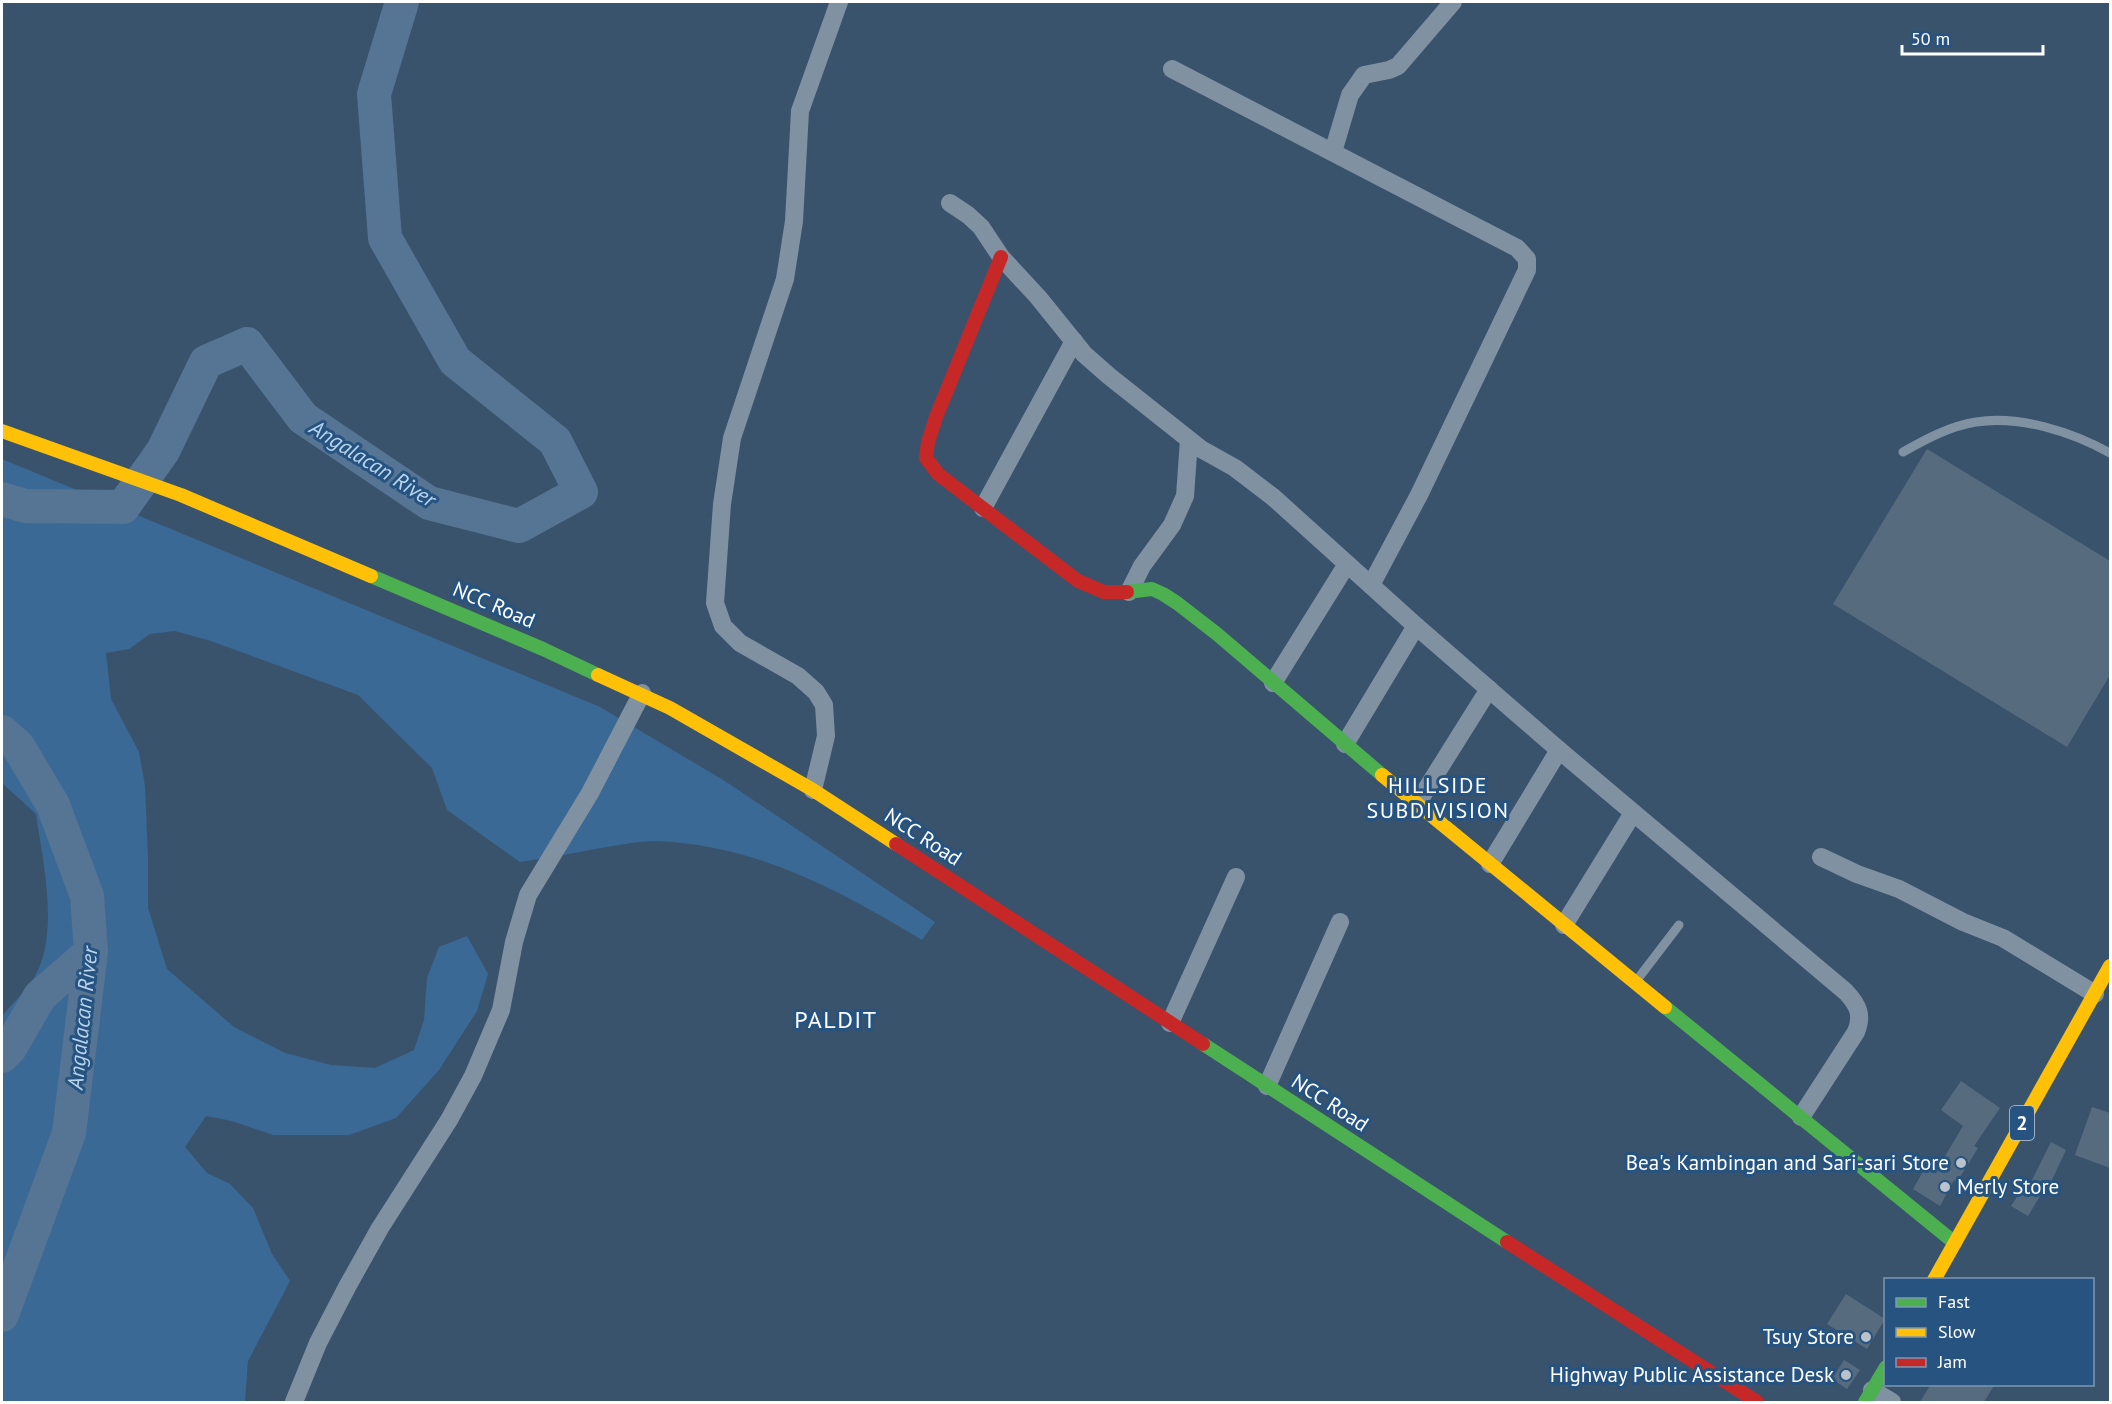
<svg xmlns="http://www.w3.org/2000/svg" width="2112" height="1404" viewBox="0 0 2112 1404" font-family="'PT Sans',sans-serif">
<rect width="100%" height="100%" fill="#3a536c"/>
<!-- green -->
<path fill="#3b6996" d="M2 459 600 707 725 781 935 922 922 940C838 889 756 845 656 841 638 841 619 845 601 848 574 853 547 858 520 862L447 810 432 768 358 695 211 641 175 631 150 634 129 649 106 653 111 699 139 752 145 786 148 858V908L167 969 234 1027 285 1053 331 1065 375 1068 414 1050 424 1020 427 978 439 947 467 936 488 974 477 1011 439 1070 396 1118 349 1135H273L232 1121 206 1116 185 1147 207 1173 230 1184 253 1208 272 1254 290 1281 248 1361 245 1402H2V1016C11 1005 23 994 32 981 61 938 43 863 36 814L2 783Z"/>
<g fill="none" stroke-linecap="round" stroke-linejoin="round">
<!-- river -->
<g stroke="#567493" stroke-width="34">
<path d="M2 499 25 506 123 507 163 451 206 362 247 344 303 418 429 503 519 526 581 492 555 441 455 361 385 238 374 94 402 2"/>
<path d="M2 732 18 746 53 805 87 896 91 952 69 1133 2 1315"/>
<path d="M2 1056 10 1048 40 996 91 952"/>
</g>
</g>
<!-- building -->
<g fill="#576b7f">
<path d="M1927 449 2110 561V675L2067 747 1833 604Z"/>
<path d="M1961 1081 2000 1108 1974 1146 1978 1148 1957 1182 1954 1180 1940 1206 1913 1189 1925 1168 1935 1173 1963 1126 1941 1110Z"/>
<path d="M2092 1107 2110 1113V1168L2075 1155Z"/>
<path d="M2051 1142 2066 1150 2051 1182 2049 1181 2028 1216 2011 1206 2027 1182 2030 1184Z"/>
<path d="M1846 1294 1885 1319 1867 1349 1827 1324Z"/>
<path d="M1844 1360 1860 1370 1847 1389 1832 1379Z"/>
<path d="M1931 1384H1995L1984 1402H1920Z"/>
</g>
<g fill="none" stroke-linecap="round" stroke-linejoin="round">
<!-- lane -->
<g stroke="#8091a2" stroke-width="9">
<path d="M1903 452C1926 439 1950 426 1976 422 2020 415 2072 432 2110 453"/>
<path d="M1637 980 1679 925"/>
</g>
<!-- street -->
<g stroke="#8091a2" stroke-width="18">
<path d="M1172 69 1517 248 1527 259V270L1419 495 1371 585"/>
<path d="M1333 152 1350 95 1364 75 1389 70 1398 66 1453 2"/>
<path d="M950 203 968 215 981 227 1001 257 1038 297 1084 354 1109 376 1201 449 1235 468 1273 497 1416 626 1559 750 1846 992C1858 1005 1863 1015 1856 1032L1801 1117"/>
<path d="M983 508 1074 341"/>
<path d="M1129 592 1142 566 1172 525 1185 496 1189 440"/>
<path d="M1273 683 1347 564"/>
<path d="M1345 744 1416 626"/>
<path d="M813 790 826 736 824 705 816 692 798 676 740 643 723 626 715 603 722 504 732 438 785 279 794 221 800 111 839 2"/>
<path d="M1417 804 1489 689"/>
<path d="M1821 857 1857 874 1899 889 1963 922 2003 938 2095 994"/>
<path d="M1490 864 1559 750"/>
<path d="M1564 925 1633 813"/>
<path d="M1170 1023 1236 877"/>
<path d="M1267 1086 1340 922"/>
<path d="M1872 1390 1892 1402"/>
<path d="M294 1402 318 1343 347 1287 380 1228 449 1120 473 1076 501 1010 514 942 528 895 590 793 642 693"/>
</g>
<!-- fast -->
<g stroke="#4caf50" stroke-width="14">
<path d="M371 576 543 649 598 675"/>
<path d="M1127 592 1152 589 1163 594 1177 603 1217 634 1382 775"/>
<path d="M1665 1007 1955 1243"/>
<path d="M1203 1044 1507 1242"/>
<path d="M1865 1402 1886 1367"/>
</g>
<!-- slow -->
<g stroke="#ffc107" stroke-width="14">
<path d="M2 431 181 495 371 576"/>
<path d="M598 675 670 708 813 790 896 844"/>
<path d="M1382 775 1665 1007"/>
<path d="M1934 1280 2110 966"/>
</g>
<!-- jam -->
<g stroke="#c62828" stroke-width="14">
<path d="M1001 257 936 417 928 442 926 458 938 474 1078 581 1104 592H1127"/>
<path d="M896 844 1203 1044"/>
<path d="M1507 1242 1757 1402"/>
</g>
</g>
<!-- markers -->
<g fill="#bac3cc" stroke="#265380" stroke-width="2">
<circle cx="1961" cy="1163" r="6"/>
<circle cx="1945" cy="1187" r="6"/>
<circle cx="1866" cy="1337" r="6"/>
<circle cx="1846" cy="1375" r="6"/>
</g>
<g text-anchor="middle" stroke-width="6" stroke-linejoin="round" paint-order="stroke">
<!-- shield labels -->
<rect fill="#265380" stroke="#becbd9" stroke-width="1.5" x="2010" y="1106" width="24" height="34" rx="4.5"/>
<g font-size="20" font-weight="bold" fill="#fff">
<text x="2022" y="1130">2</text>
</g>
<!-- street labels -->
<g font-size="21" fill="#fff" stroke="#265380">
<text transform="translate(494 605) rotate(23)" y="7">NCC Road</text>
<text transform="translate(923 837) rotate(33)" y="7">NCC Road</text>
<text transform="translate(1330 1103) rotate(33)" y="7">NCC Road</text>
</g>
<!-- poi labels -->
<g font-size="21" fill="#fff" stroke="#265380" text-anchor="end">
<text x="1949" y="1170">Bea's Kambingan and Sari-sari Store</text>
<text x="1957" y="1194" text-anchor="start">Merly Store</text>
<text x="1854" y="1344">Tsuy Store</text>
<text x="1834" y="1382">Highway Public Assistance Desk</text>
</g>
<!-- water labels -->
<g font-size="22" font-style="italic" fill="#b9d4ed" stroke="#265380">
<text transform="translate(373 463) rotate(32)" y="8">Angalacan River</text>
<text transform="translate(82 1018) rotate(-84)" y="8">Angalacan River</text>
</g>
<!-- neighbourhood labels -->
<g font-size="22" letter-spacing="1.5" fill="#fff" stroke="#265380">
<text x="1438" y="793">HILLSIDE<tspan x="1438" dy="25">SUBDIVISION</tspan></text>
</g>
<!-- quarter labels -->
<g font-size="24" letter-spacing="1.5" fill="#fff" stroke="#265380">
<text x="836" y="1028">PALDIT</text>
</g>
</g>
<!-- border -->
<rect width="2112" height="1404" fill="none" stroke="#ffffff" stroke-width="6"/>
<!-- legend -->
<rect x="1884" y="1278" width="210" height="108" fill="#265380" stroke="#7d98b3" stroke-width="1.5"/>
<rect x="1896" y="1298" width="30" height="9" fill="#4caf50" stroke="#7d98b3" stroke-width="1.5"/>
<text x="1938" y="1308" font-size="18" fill="#ffffff">Fast</text>
<rect x="1896" y="1328" width="30" height="9" fill="#ffc107" stroke="#7d98b3" stroke-width="1.5"/>
<text x="1938" y="1338" font-size="18" fill="#ffffff">Slow</text>
<rect x="1896" y="1358" width="30" height="9" fill="#c62828" stroke="#7d98b3" stroke-width="1.5"/>
<text x="1938" y="1368" font-size="18" fill="#ffffff">Jam</text>
<!-- scale -->
<path d="M1902 45v9h141v-9" fill="none" stroke="#ffffff" stroke-width="3"/>
<text x="1911" y="45" font-size="18" fill="#ffffff" stroke="#265380" stroke-width="4.5" paint-order="stroke">50 m</text>
</svg>
